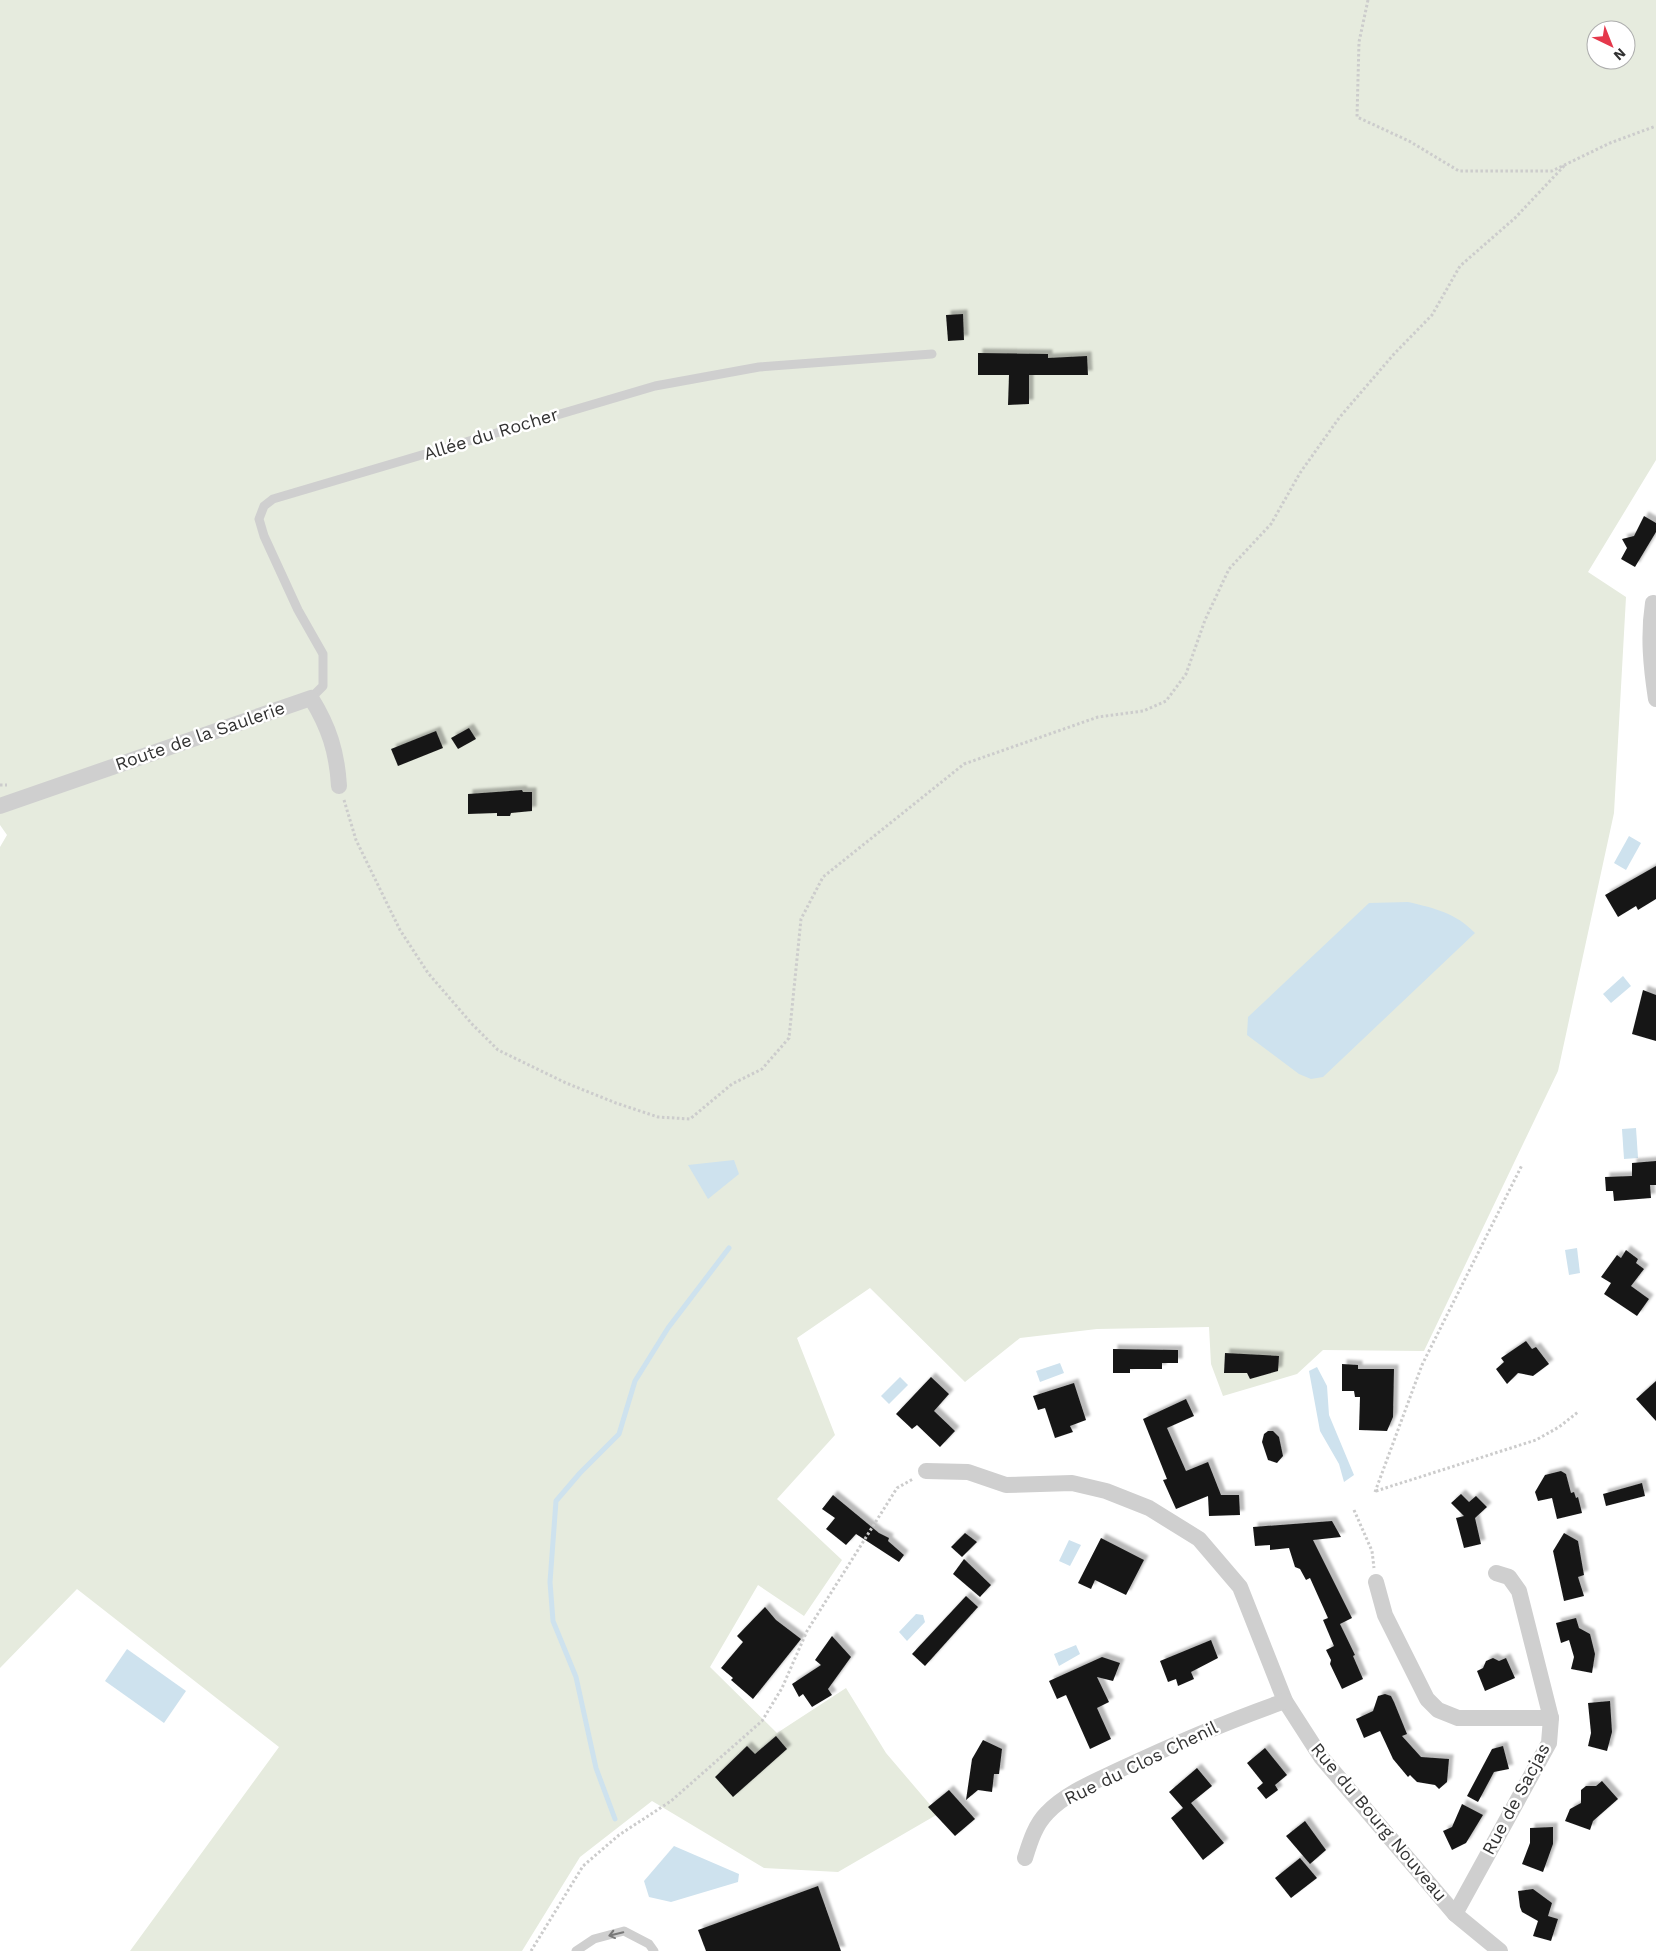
<svg xmlns="http://www.w3.org/2000/svg" width="1656" height="1951" viewBox="0 0 1656 1951" font-family="'Work Sans',sans-serif">
<defs>
<filter id="shadow"><feDropShadow dx="4.5" dy="-4.5" stdDeviation="1" flood-color="#0004"/></filter>
</defs>
<rect width="100%" height="100%" fill="#fff"/>
<!-- green -->
<path fill="#e6ebde" fill-rule="evenodd" d="M0 0H1656V460L1588 572 1626 597 1614 813 1558 1071 1424 1351 1323 1350 1297 1374 1223 1396 1211 1364 1209 1327 1097 1329 1020 1338 965 1382 870 1288 797 1338 835 1435 777 1499 842 1560 804 1616 758 1585 710 1667 777 1733 846 1688 886 1753 938 1814 838 1872 764 1868 652 1801 580 1857 522 1951H130L279 1747 77 1589 0 1668V847L7 835 0 825ZM1596 30H1626V60H1596Z"/>
<!-- water -->
<g fill="#cee2ee">
<path d="M1629 836 1641 843 1626 870 1614 863Z"/>
<path d="M1408 902C1434 908 1456 913 1475 933L1323 1077 1311 1079 1299 1074 1247 1035 1248 1017 1369 903Z"/>
<path d="M1623 976 1631 986 1611 1003 1603 994Z"/>
<path d="M1636 1128 1638 1158 1624 1159 1622 1129Z"/>
<path d="M734 1160 739 1174 708 1199 688 1165Z"/>
<path d="M1577 1248 1580 1273 1569 1275 1565 1250Z"/>
<path d="M1060 1363 1064 1373 1040 1382 1036 1371Z"/>
<path d="M1317 1367 1327 1386 1329 1415 1354 1475 1344 1482 1339 1464 1320 1431 1309 1371Z"/>
<path d="M900 1377 908 1385 889 1404 881 1396Z"/>
<path d="M1069 1540 1081 1545 1070 1566 1059 1561Z"/>
<path d="M916 1614 923 1615 925 1622 907 1641 899 1632Z"/>
<path d="M1076 1645 1080 1654 1059 1666 1054 1654Z"/>
<path d="M127 1649 186 1691 164 1723 105 1681Z"/>
<path d="M674 1846 739 1874 738 1882 671 1902 649 1897 644 1881Z"/>
</g>
<g fill="none" stroke-linecap="round" stroke-linejoin="round">
<!-- stream -->
<path stroke="#cee2ee" stroke-width="5" d="M615 1819 596 1768 576 1677 553 1621 550 1582 556 1501 580 1473 619 1434 635 1381 668 1328 729 1248"/>
</g>
<!-- building -->
<g fill="#191919" filter="url(#shadow)">
<path d="M963 314 964 340 948 341 946 315Z"/>
<path d="M978 353 1048 354V358L1087 356 1088 375H1029V404L1008 405 1009 375H978Z"/>
<path d="M1644 516 1656 523V532L1635 567 1621 559 1627 548 1622 539 1634 536Z"/>
<path d="M469 728 476 739 458 749 451 738Z"/>
<path d="M436 731 443 748 398 766 391 749Z"/>
<path d="M522 790 523 792H532V811L511 813 510 816H497V813L468 814V794Z"/>
<path d="M1656 866V899L1638 910 1636 906 1618 917 1605 895Z"/>
<path d="M1643 990 1656 995V1041L1632 1034Z"/>
<path d="M1656 1161V1185H1650L1651 1198 1614 1201 1613 1191H1606L1605 1177 1632 1176V1163Z"/>
<path d="M1626 1250 1638 1259 1636 1263 1644 1269 1631 1286 1649 1299 1637 1316 1604 1294 1611 1283 1601 1277 1617 1255 1621 1258Z"/>
<path d="M1526 1341 1532 1349 1536 1347 1549 1364 1533 1376 1518 1373 1507 1384 1496 1369 1504 1362 1501 1358Z"/>
<path d="M1113 1349 1178 1350V1363H1162V1369H1130V1373H1113Z"/>
<path d="M1225 1353 1279 1356 1278 1371 1250 1379 1247 1373H1224Z"/>
<path d="M1342 1364 1358 1365V1369H1394L1393 1417 1387 1431 1359 1430 1360 1397H1355L1354 1391H1342Z"/>
<path d="M931 1377 949 1394 934 1411 955 1431 940 1447 917 1425 912 1429 896 1414Z"/>
<path d="M1656 1381V1421L1636 1399Z"/>
<path d="M1074 1383 1086 1420 1070 1426 1073 1432 1055 1438 1045 1408 1038 1410 1033 1396Z"/>
<path d="M1186 1399 1194 1416 1167 1428 1186 1471 1208 1462 1221 1495H1239L1240 1515 1209 1516 1208 1496 1176 1509 1163 1480 1167 1479 1143 1419Z"/>
<path d="M1268 1431H1273L1279 1437 1283 1456 1277 1463 1268 1460 1262 1442 1264 1434Z"/>
<path d="M1561 1471 1566 1474 1571 1493 1574 1492 1576 1498 1578 1497 1582 1513 1557 1519 1552 1498 1538 1501 1535 1492 1545 1475Z"/>
<path d="M1642 1483 1645 1496 1606 1506 1603 1494Z"/>
<path d="M1461 1494 1469 1502 1476 1496 1487 1507 1475 1518 1481 1544 1464 1548 1456 1518 1464 1516 1451 1503Z"/>
<path d="M833 1495 879 1533 889 1538 888 1541 904 1555 899 1562 856 1534 846 1545 826 1529 835 1518 822 1509Z"/>
<path d="M1332 1521 1341 1537 1313 1540 1352 1618 1340 1624 1355 1655 1353 1656 1363 1679 1342 1689 1330 1664 1331 1660 1326 1650 1334 1646 1323 1620 1328 1618 1310 1578 1306 1580 1300 1569 1295 1567 1289 1548 1270 1550V1545L1255 1546 1253 1527Z"/>
<path d="M965 1533 977 1542 962 1557 951 1547Z"/>
<path d="M1564 1533 1578 1541 1584 1575 1578 1577 1584 1596 1564 1601 1553 1551Z"/>
<path d="M1101 1538 1144 1560 1126 1595 1095 1580 1091 1589 1078 1583Z"/>
<path d="M964 1559 991 1585 980 1597 953 1574Z"/>
<path d="M966 1596 978 1607 925 1666 912 1654Z"/>
<path d="M765 1607 776 1620 801 1639 753 1699 731 1680 733 1678 721 1668 743 1642 737 1636Z"/>
<path d="M1576 1618 1579 1628 1590 1634 1595 1654 1592 1673 1571 1669 1574 1657 1569 1640 1561 1643 1556 1623Z"/>
<path d="M832 1636 851 1657 828 1689 832 1695 812 1707 803 1694 799 1697 792 1684 821 1665 815 1660Z"/>
<path d="M1211 1640 1218 1658 1191 1672 1194 1679 1178 1686 1176 1679 1168 1682 1160 1661Z"/>
<path d="M1102 1657 1120 1663 1113 1681 1097 1677 1109 1702 1097 1708 1111 1739 1090 1749 1066 1695 1057 1699 1049 1681Z"/>
<path d="M1493 1658 1499 1661 1506 1658 1515 1678 1485 1691 1477 1671 1483 1668 1486 1661Z"/>
<path d="M1385 1694 1391 1696 1394 1702 1407 1734 1402 1736 1421 1757 1449 1759 1447 1782 1439 1789 1435 1785 1417 1782 1410 1775 1408 1777 1393 1759 1380 1731 1364 1738 1356 1719 1373 1711 1378 1696Z"/>
<path d="M1610 1701 1612 1732 1607 1751 1588 1746 1591 1733 1588 1703Z"/>
<path d="M776 1736 787 1749 733 1797 715 1777 747 1746 755 1754Z"/>
<path d="M983 1740 1002 1749 999 1774H994L992 1792 978 1790 966 1800 972 1759Z"/>
<path d="M1503 1746 1509 1769 1494 1772 1478 1802 1467 1796 1492 1749Z"/>
<path d="M1265 1748 1287 1775 1275 1785 1278 1790 1266 1799 1257 1788 1263 1783 1247 1763Z"/>
<path d="M1197 1768 1212 1786 1191 1803 1224 1843 1203 1860 1171 1818 1183 1808 1169 1792Z"/>
<path d="M1602 1781 1618 1799 1593 1821 1590 1830 1565 1821 1570 1809 1581 1803V1790L1586 1786H1596Z"/>
<path d="M949 1790 975 1819 955 1836 928 1807Z"/>
<path d="M1462 1804 1483 1815 1466 1843 1452 1850 1443 1831 1452 1827Z"/>
<path d="M1305 1821 1326 1850 1310 1864 1286 1836Z"/>
<path d="M1553 1827V1844L1543 1872 1522 1864 1530 1843V1828Z"/>
<path d="M1300 1858 1317 1878 1291 1898 1275 1878Z"/>
<path d="M818 1886 841 1951H706L698 1930Z"/>
<path d="M1533 1889 1552 1903 1548 1916 1558 1919 1551 1941 1533 1936 1538 1921 1522 1912 1520 1907 1518 1891Z"/>
</g>
<g fill="none" stroke-linecap="round" stroke-linejoin="round">
<!-- path -->
<g stroke="#ccc" stroke-width="3" stroke-dasharray="2.5 2.5" stroke-linecap="butt">
<path d="M1368 0 1359 42 1357 117 1409 141 1459 171H1552L1610 143 1656 126"/>
<path d="M0 785H7"/>
<path d="M344 800 356 840 400 930 428 973 472 1024 498 1050 566 1083 616 1103 658 1117 690 1119 732 1084 762 1069 789 1038 801 919 823 877 964 764 1098 717 1143 711 1166 701 1186 674 1205 620 1229 569 1271 524 1300 473 1339 418 1394 354 1432 315 1460 266 1515 218 1565 165"/>
<path d="M1376 1491 1536 1440 1559 1427 1578 1412"/>
<path d="M1375 1492 1422 1365 1522 1165"/>
<path d="M1354 1510 1372 1551 1374 1568"/>
<path d="M531 1951 583 1866 619 1835 671 1801 762 1721 782 1688 807 1631 897 1488 913 1479"/>
</g>
<!-- lane -->
<g stroke="#cfcfcf" stroke-width="9">
<path d="M311 698 323 686V654L298 610 264 536 259 519 264 506 273 499 655 386 759 367 932 354"/>
<path d="M576 1951 594 1939 624 1931 649 1944 654 1951"/>
</g>
<!-- street -->
<g stroke="#cfcfcf" stroke-width="16">
<path d="M1653 603C1648 636 1651 666 1656 699"/>
<path d="M0 806 311 698C329 727 337 752 339 786"/>
<path d="M926 1471 968 1472 1006 1485 1072 1483 1106 1491 1149 1508 1199 1539 1240 1587 1285 1701 1321 1757 1455 1914 1500 1951"/>
<path d="M1376 1582 1385 1615 1427 1699 1438 1710 1458 1718H1551"/>
<path d="M1025 1858C1030 1842 1035 1825 1047 1813 1066 1793 1094 1782 1119 1770 1174 1744 1228 1721 1285 1701"/>
<path d="M1455 1914 1549 1743 1551 1718 1519 1591 1509 1577 1496 1573"/>
</g>
</g>
<!-- one-way arrows -->
<defs><path id="oneway-shaft" d="M-6 0H5M1.5-3L5.5 0L1.5 3" fill="none" stroke-width="1.6" stroke-linecap="round" stroke-linejoin="round" transform="scale(1.25)"/></defs>
<use stroke="#797979" href="#oneway-shaft" transform="translate(616 1934) rotate(167)"/>
<g text-anchor="middle" stroke-width="5" stroke-linejoin="round" paint-order="stroke">
<!-- street labels -->
<g font-size="18" fill="#323232" stroke="#fff">
<text transform="translate(491 434) rotate(-17)" y="6">Allée du Rocher</text>
<text transform="translate(200 736) rotate(-19)" y="6">Route de la Saulerie</text>
<text transform="translate(1141 1763) rotate(-26)" y="6">Rue du Clos Chenil</text>
<text transform="translate(1516 1799) rotate(-62)" y="6">Rue de Sacjas</text>
<text transform="translate(1379 1822) rotate(50)" y="6">Rue du Bourg Nouveau</text>
</g>
</g>
<!-- north arrow -->
<g transform="translate(1611 45) rotate(137)"><circle r="24" fill="#ffffff" stroke="#adadad"/>
<path d="M0-4L9 19L0 12L-9 19Z" fill="#e5384b"/>
<text y="-8" font-size="14" font-weight="bold" text-anchor="middle" fill="#323232">N</text>
</g>
</svg>
